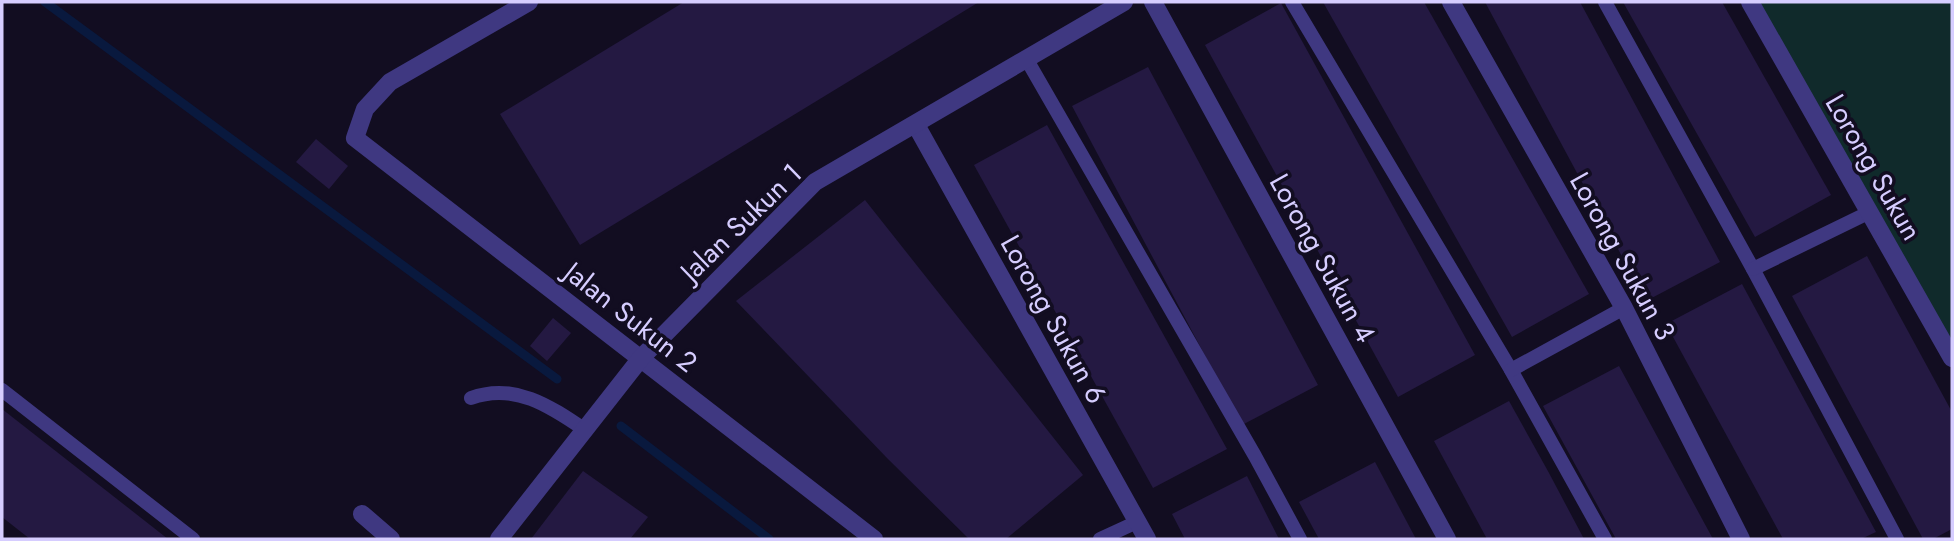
<svg xmlns="http://www.w3.org/2000/svg" width="1954" height="541" viewBox="0 0 1954 541" font-family="Jost,sans-serif">
<rect width="100%" height="100%" fill="#120d21"/>
<!-- green -->
<path fill="#102a2b" d="M1751 2H1952V358Z"/>
<g fill="none" stroke-linecap="round" stroke-linejoin="round">
<!-- stream -->
<g stroke="#09193e" stroke-width="9">
<path d="M45 2 557 379"/>
<path d="M621 426 769 539"/>
</g>
</g>
<!-- building -->
<g fill="#241942">
<path d="M684 2H979L580 245 500 114Z"/>
<path d="M1323 2H1424L1589 294 1512 337Z"/>
<path d="M1485 2H1580L1720 262 1646 301Z"/>
<path d="M1623 2H1722L1831 195 1755 237Z"/>
<path d="M1281 3 1475 355 1398 397 1205 45Z"/>
<path d="M1148 67 1318 385 1242 425 1072 106Z"/>
<path d="M1047 125 1227 449 1153 488 974 165Z"/>
<path d="M316 139 348 166 329 189 296 162Z"/>
<path d="M865 200 1083 475 1006 539H969L887 458 736 301Z"/>
<path d="M1867 256 1952 412V529L1933 539H1923L1792 296Z"/>
<path d="M1742 284 1876 532 1861 539H1783L1666 324Z"/>
<path d="M553 318 571 333 547 361 530 346Z"/>
<path d="M1619 366 1658 438 1713 539H1616L1543 406Z"/>
<path d="M1509 401 1549 473 1584 539H1487L1434 441Z"/>
<path d="M2 409 168 539H30L2 517Z"/>
<path d="M1375 462 1416 539H1319L1299 502Z"/>
<path d="M583 471 648 517 630 539H531Z"/>
<path d="M1247 476 1279 539H1185L1172 514Z"/>
</g>
<g fill="none" stroke-linecap="round" stroke-linejoin="round">
<!-- lane -->
<g stroke="#3f3881" stroke-width="14">
<path d="M1292 2 1511 370 1605 539"/>
<path d="M1605 2 1753 269 1897 539"/>
<path d="M1027 60 1255 456 1300 539"/>
<path d="M1753 269 1870 212"/>
<path d="M1511 370 1624 308"/>
<path d="M2 390 193 539"/>
<path d="M471 398C514 382 550 406 585 430"/>
<path d="M1100 539 1137 522"/>
</g>
<!-- street -->
<g stroke="#3f3881" stroke-width="18">
<path d="M529 2 390 82 365 109 355 138 874 539"/>
<path d="M1153 2 1447 539"/>
<path d="M1451 2 1624 308 1741 539"/>
<path d="M1750 2 1952 358"/>
<path d="M916 125 1147 539"/>
<path d="M362 514 391 539"/>
<path d="M499 539 641 358 815 182 1124 2"/>
</g>
</g>
<g text-anchor="middle" stroke-width="7" stroke-linejoin="round" paint-order="stroke">
<!-- street labels -->
<g font-size="28" fill="#d6cdff" stroke="#120d21">
<text transform="translate(1874 167) rotate(60)" y="10">Lorong Sukun</text>
<text transform="translate(741 222) rotate(-44)" y="10">Jalan Sukun 1</text>
<text transform="translate(1623 256) rotate(61)" y="10">Lorong Sukun 3</text>
<text transform="translate(1323 258) rotate(61)" y="10">Lorong Sukun 4</text>
<text transform="translate(631 317) rotate(38)" y="10">Jalan Sukun 2</text>
<text transform="translate(1054 319) rotate(61)" y="10">Lorong Sukun 6</text>
</g>
</g>
<!-- border -->
<rect width="1954" height="541" fill="none" stroke="#d6cdff" stroke-width="7"/>
</svg>
